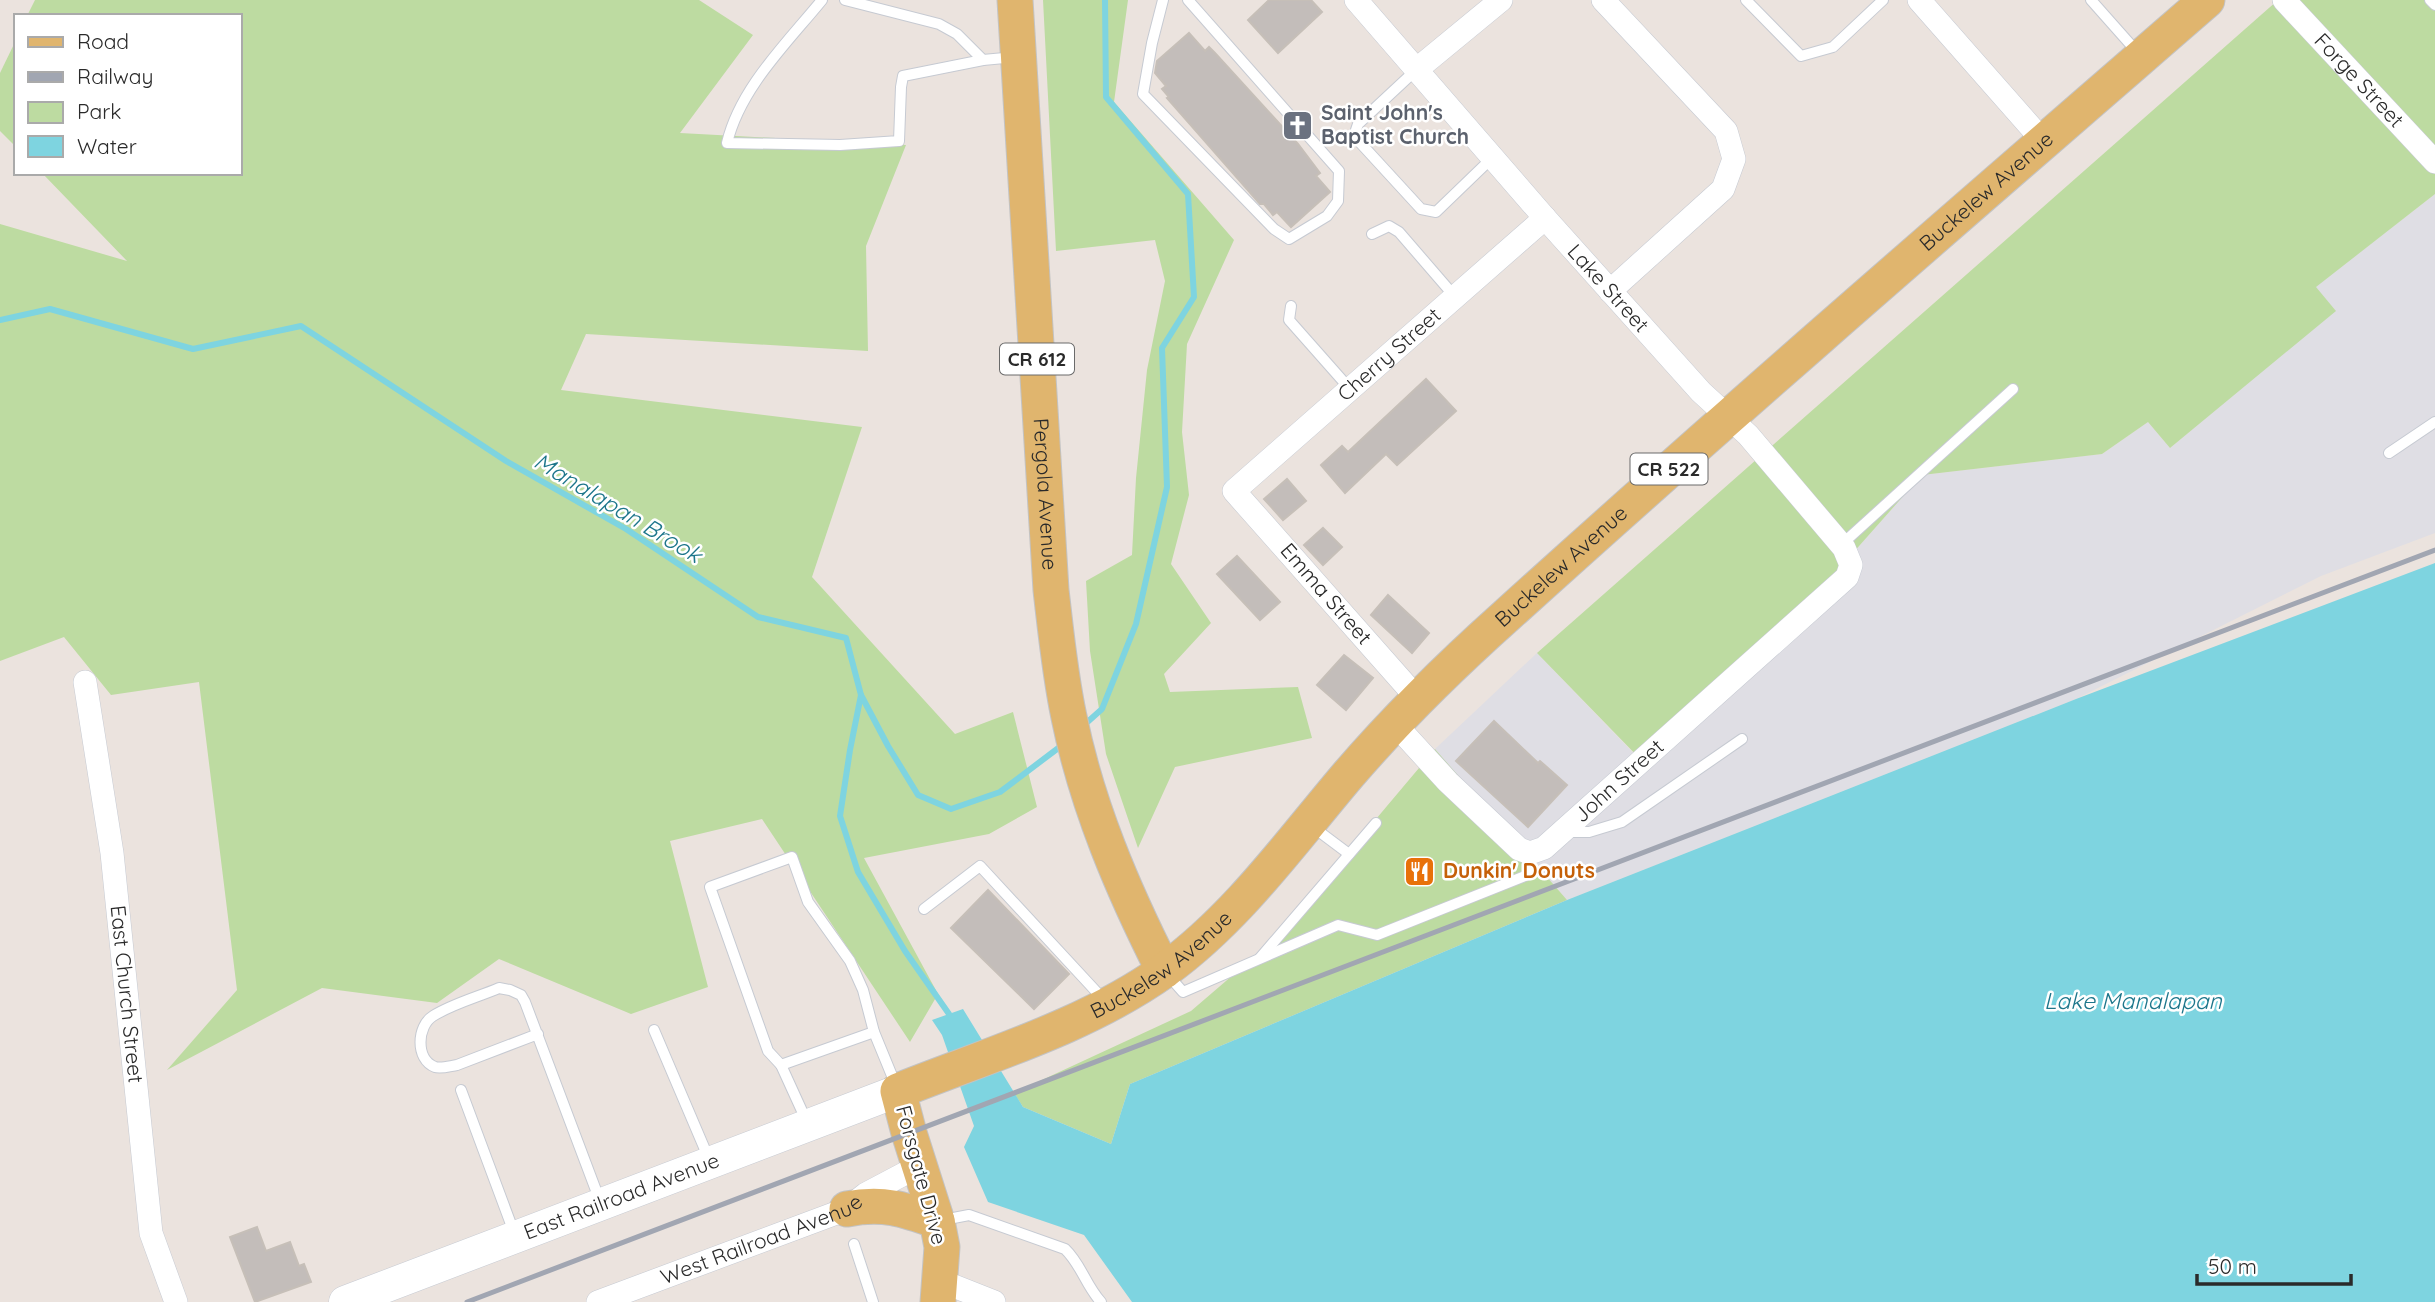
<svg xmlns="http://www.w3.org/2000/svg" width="2435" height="1302" viewBox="0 0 2435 1302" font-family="Quicksand,sans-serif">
<rect width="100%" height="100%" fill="#ebe3de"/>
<!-- industrial -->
<path fill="#dfdee4" d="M2435 194V533L2321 576 2076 699 1567 900 1435 749 1537 653 1643 763 1766 651 1922 475 2102 454 2148 422 2170 448 2335 310 2315 287Z"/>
<!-- green -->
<g fill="#bddba1">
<path d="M35 0H699L753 35 680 133 906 145 866 246 868 351 586 334 561 390 862 427 812 577 955 734 1013 712 1037 807 989 834 864 858 938 994 910 1042 762 819 670 841 708 987 631 1014 499 959 437 1003 322 988 167 1070 237 990 199 682 111 695 64 637 0 661V224L127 261 42 173H240V16H27Z"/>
<path d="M1043 0H1128L1114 102 1234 240 1187 344 1182 432 1189 495 1171 564 1211 623 1164 674 1170 692 1298 687 1312 738 1175 767 1138 848 1106 754 1090 651 1086 581 1132 555 1136 478 1147 370 1165 281 1155 240 1056 251Z"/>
<path d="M2278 0H2435V194L2316 287 2336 311 2170 448 2148 422 2102 454 1922 475 1766 651 1644 763 1537 653Z"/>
<path d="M16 40V147L0 131V73Z"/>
<path d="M1435 749 1567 900 1130 1084 1111 1144 1023 1107 1014 1093 1191 1011 1275 939Z"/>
</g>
<!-- water -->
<path fill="#7ed4e0" d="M2435 563V1302H1132L1084 1235 988 1202 964 1147 974 1126 942 1035 932 1020 963 1009 1023 1107 1111 1144 1130 1084 1567 900 2076 699Z"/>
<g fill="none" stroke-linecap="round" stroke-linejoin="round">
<!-- stream -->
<g stroke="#7ed4e0" stroke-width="6">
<path d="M0 320 50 309 193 349 301 326 506 461 626 529 758 617 846 638 861 695 850 750 840 816 858 872 905 951 949 1014"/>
<path d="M861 695 888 746 918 795 951 809 1000 792 1065 743"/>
<path d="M1083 726 1102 709 1136 624 1167 487 1162 348 1194 297 1188 194 1106 97 1105 0"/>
</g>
</g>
<!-- building -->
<g fill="#c3bdba" stroke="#c6bfb8" stroke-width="2">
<path d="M1269 0H1311L1322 12 1278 53 1248 20Z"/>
<path d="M1189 33 1205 51 1209 47 1215 53 1298 144 1320 173 1316 176 1330 192 1291 227 1277 212 1273 215 1264 204H1260L1167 98 1169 97 1162 89 1166 86 1155 73 1157 61Z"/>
<path d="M1426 379 1456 411 1397 465 1386 454 1345 493 1321 465 1342 446 1348 452Z"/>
<path d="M1287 479 1306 501 1283 520 1264 499Z"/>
<path d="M1323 528 1342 547 1323 565 1304 545Z"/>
<path d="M1237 556 1280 602 1260 620 1217 574Z"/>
<path d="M1388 595 1429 633 1412 653 1371 615Z"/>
<path d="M1344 655 1373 678 1346 710 1317 685Z"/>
<path d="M1494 721 1538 763 1540 761 1567 785 1528 827 1456 761Z"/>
<path d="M988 890 1069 974 1034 1009 951 928Z"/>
<path d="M257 1227 266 1251 290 1242 299 1266 304 1264 311 1282 255 1302 230 1237Z"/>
</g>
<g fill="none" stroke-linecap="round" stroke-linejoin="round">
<defs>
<g id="lane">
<path d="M822 0C787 43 740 88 727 143L840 145 899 141 901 87 903 76 983 60 1015 57"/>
<path d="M845 0 939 24 957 34 983 60"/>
<path d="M1163 0 1152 43 1143 94 1274 229 1289 239 1327 216 1338 201 1339 171 1188 0"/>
<path d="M1746 0 1801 56 1833 47 1883 0"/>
<path d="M2091 0 2138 53"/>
<path d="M2430 0 2435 5"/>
<path d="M1416 70 1358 124 1354 136 1421 209 1436 212 1492 158"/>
<path d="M1372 234 1389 226 1399 232 1456 298"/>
<path d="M1291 306 1289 320 1350 389"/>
<path d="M2389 453 2435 422"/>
<path d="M1841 545 2013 389"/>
<path d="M1313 827 1349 854"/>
<path d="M1564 832H1589L1622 822 1742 739"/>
<path d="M924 909 980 866 1104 1000"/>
<path d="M1260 958 1376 823"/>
<path d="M1168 975 1183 992 1338 925 1377 935 1530 874V853"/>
<path d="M654 1030 709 1159"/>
<path d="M538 1034 457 1065C450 1066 441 1069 435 1067 415 1059 417 1026 433 1016 452 1004 478 997 499 988L510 990 521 995 525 1002 600 1201"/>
<path d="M781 1065 768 1051 710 887 792 857 808 902 850 961 863 990 874 1032 897 1088"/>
<path d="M461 1090 515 1235"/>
<path d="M807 1122 781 1065 874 1032"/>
<path d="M943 1220 969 1215 1065 1249C1081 1264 1086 1286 1101 1302"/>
<path d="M854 1244 873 1302"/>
</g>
<g id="street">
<path id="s1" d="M1356 0 1545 218 1701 392 1748 435 1844 548 1851 565 1847 577 1544 848 1530 853 1519 849 1448 782 1394 723"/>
<path d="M1603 0 1726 131 1734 159 1723 189 1610 291"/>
<path d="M1919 0 2044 142"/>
<path id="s2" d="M2284 0 2435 162"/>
<path d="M1416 70 1501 0"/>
<path id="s3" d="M85 682 112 853 151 1233 176 1302"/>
<path id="s4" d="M1417 698 1234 491 1545 218"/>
<path d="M941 1281 994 1302"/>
<path id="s5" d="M598 1302 847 1209 866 1194 919 1166"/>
</g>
<g id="secondary">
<path id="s6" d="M345 1302 898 1091"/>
</g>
<g id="primary">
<path id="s7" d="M1015 0 1051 590C1056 633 1060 675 1069 717 1087 806 1123 890 1164 971"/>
<path d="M847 1209C883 1202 903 1209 937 1221"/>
<path id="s8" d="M938 1302 942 1247 937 1221 909 1133 898 1091C988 1055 1085 1027 1165 970 1237 918 1291 842 1348 775 1397 718 1450 666 1506 616 1737 407 1972 204 2207 0"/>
</g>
</defs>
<!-- lane casing -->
<use href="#lane" stroke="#c6cad2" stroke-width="12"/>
<!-- street casing -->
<use href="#street" stroke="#c6cad2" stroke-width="24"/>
<!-- secondary casing -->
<use href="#secondary" stroke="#c6cad2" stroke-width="33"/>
<!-- primary casing -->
<use href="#primary" stroke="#c3c3c3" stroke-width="37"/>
<!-- lane -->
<use href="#lane" stroke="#fff" stroke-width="10"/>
<!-- street -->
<use href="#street" stroke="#fff" stroke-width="23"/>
<!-- secondary -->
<use href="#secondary" stroke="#fff" stroke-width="32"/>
<!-- primary -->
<use href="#primary" stroke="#e0b56e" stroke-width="35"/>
<!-- rail -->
<path stroke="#a1a6b2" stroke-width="5" d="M467 1302 2435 550"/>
</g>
<!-- icons -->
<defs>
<symbol id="church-square" viewBox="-11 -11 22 22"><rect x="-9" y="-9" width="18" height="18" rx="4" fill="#6b7280" stroke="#fff"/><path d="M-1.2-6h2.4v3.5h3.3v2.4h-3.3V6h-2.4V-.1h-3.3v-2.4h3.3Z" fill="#fff"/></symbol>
<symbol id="restaurant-square" viewBox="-11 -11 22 22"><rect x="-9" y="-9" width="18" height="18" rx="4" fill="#e8710a" stroke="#fff"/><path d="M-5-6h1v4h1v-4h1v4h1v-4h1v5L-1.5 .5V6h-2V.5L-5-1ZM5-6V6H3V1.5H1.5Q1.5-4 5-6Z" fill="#fff"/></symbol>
</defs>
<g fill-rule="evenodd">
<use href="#church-square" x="1280" y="108" width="35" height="35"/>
<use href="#restaurant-square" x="1402" y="854" width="35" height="35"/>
</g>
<g text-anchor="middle" stroke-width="5" stroke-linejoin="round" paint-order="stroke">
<!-- shield labels -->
<g fill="#fff" stroke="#6a6a6a" stroke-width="2">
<rect x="1000" y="343.5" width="74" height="31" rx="5"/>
<rect x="1630.5" y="453.5" width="77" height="31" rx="5"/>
</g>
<g font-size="19" font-weight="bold" fill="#2a2a2a">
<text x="1037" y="366">CR 612</text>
<text x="1669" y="476">CR 522</text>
</g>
<!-- street labels -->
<g font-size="21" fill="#2a2a2a" stroke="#fff">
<text dy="7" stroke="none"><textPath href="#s2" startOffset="110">Forge Street</textPath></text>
<text dy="7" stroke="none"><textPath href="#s8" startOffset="1645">Buckelew Avenue</textPath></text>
<text dy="7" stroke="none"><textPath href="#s1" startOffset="383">Lake Street</textPath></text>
<text dy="7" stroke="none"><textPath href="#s4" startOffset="483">Cherry Street</textPath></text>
<text dy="7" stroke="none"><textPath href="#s7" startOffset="495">Pergola Avenue</textPath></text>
<text dy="7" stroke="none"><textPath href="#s8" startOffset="1078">Buckelew Avenue</textPath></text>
<text transform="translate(1326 594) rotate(49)" y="7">Emma Street</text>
<text transform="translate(1619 781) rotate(-42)" y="7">John Street</text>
<text dy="7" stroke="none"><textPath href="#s8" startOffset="511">Buckelew Avenue</textPath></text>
<text dy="7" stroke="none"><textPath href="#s3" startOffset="315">East Church Street</textPath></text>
<text transform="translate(921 1175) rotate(75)" y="7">Forsgate Drive</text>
<text dy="7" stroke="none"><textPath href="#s6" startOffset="296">East Railroad Avenue</textPath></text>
<text dy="7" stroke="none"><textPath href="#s5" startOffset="175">West Railroad Avenue</textPath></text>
</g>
<!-- worship labels -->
<g font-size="21" font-weight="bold" fill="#5b616d" stroke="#fff" text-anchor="start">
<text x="1321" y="120">Saint John's<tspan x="1321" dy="24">Baptist Church</tspan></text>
</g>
<!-- food labels -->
<g font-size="21" font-weight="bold" fill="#c56008" stroke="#fff" text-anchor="start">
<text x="1443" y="878">Dunkin' Donuts</text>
</g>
<!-- water labels -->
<g font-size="23" font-style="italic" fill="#1d768b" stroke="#fff">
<text transform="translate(618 508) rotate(31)" y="8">Manalapan Brook</text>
<text x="2133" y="1009">Lake Manalapan</text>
</g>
</g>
<!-- legend -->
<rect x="14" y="14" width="228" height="161" fill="#ffffff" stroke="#aaaaaa" stroke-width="2"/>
<rect x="28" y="37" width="35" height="10" fill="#e0b56e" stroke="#aaaaaa" stroke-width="2"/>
<text x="77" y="49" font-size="21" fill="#2a2a2a">Road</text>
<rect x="28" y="72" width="35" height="10" fill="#a1a6b2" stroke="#aaaaaa" stroke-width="2"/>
<text x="77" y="84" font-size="21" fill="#2a2a2a">Railway</text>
<rect x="28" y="102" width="35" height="21" fill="#bddba1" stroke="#aaaaaa" stroke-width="2"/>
<text x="77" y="119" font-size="21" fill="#2a2a2a">Park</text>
<rect x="28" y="136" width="35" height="21" fill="#7ed4e0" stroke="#aaaaaa" stroke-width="2"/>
<text x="77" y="154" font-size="21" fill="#2a2a2a">Water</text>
<!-- scale -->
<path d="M2197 1274v10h154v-10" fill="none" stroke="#2a2a2a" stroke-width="3.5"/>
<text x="2208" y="1274" font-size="21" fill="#2a2a2a" stroke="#ffffff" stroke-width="5" paint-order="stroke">50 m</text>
</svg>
